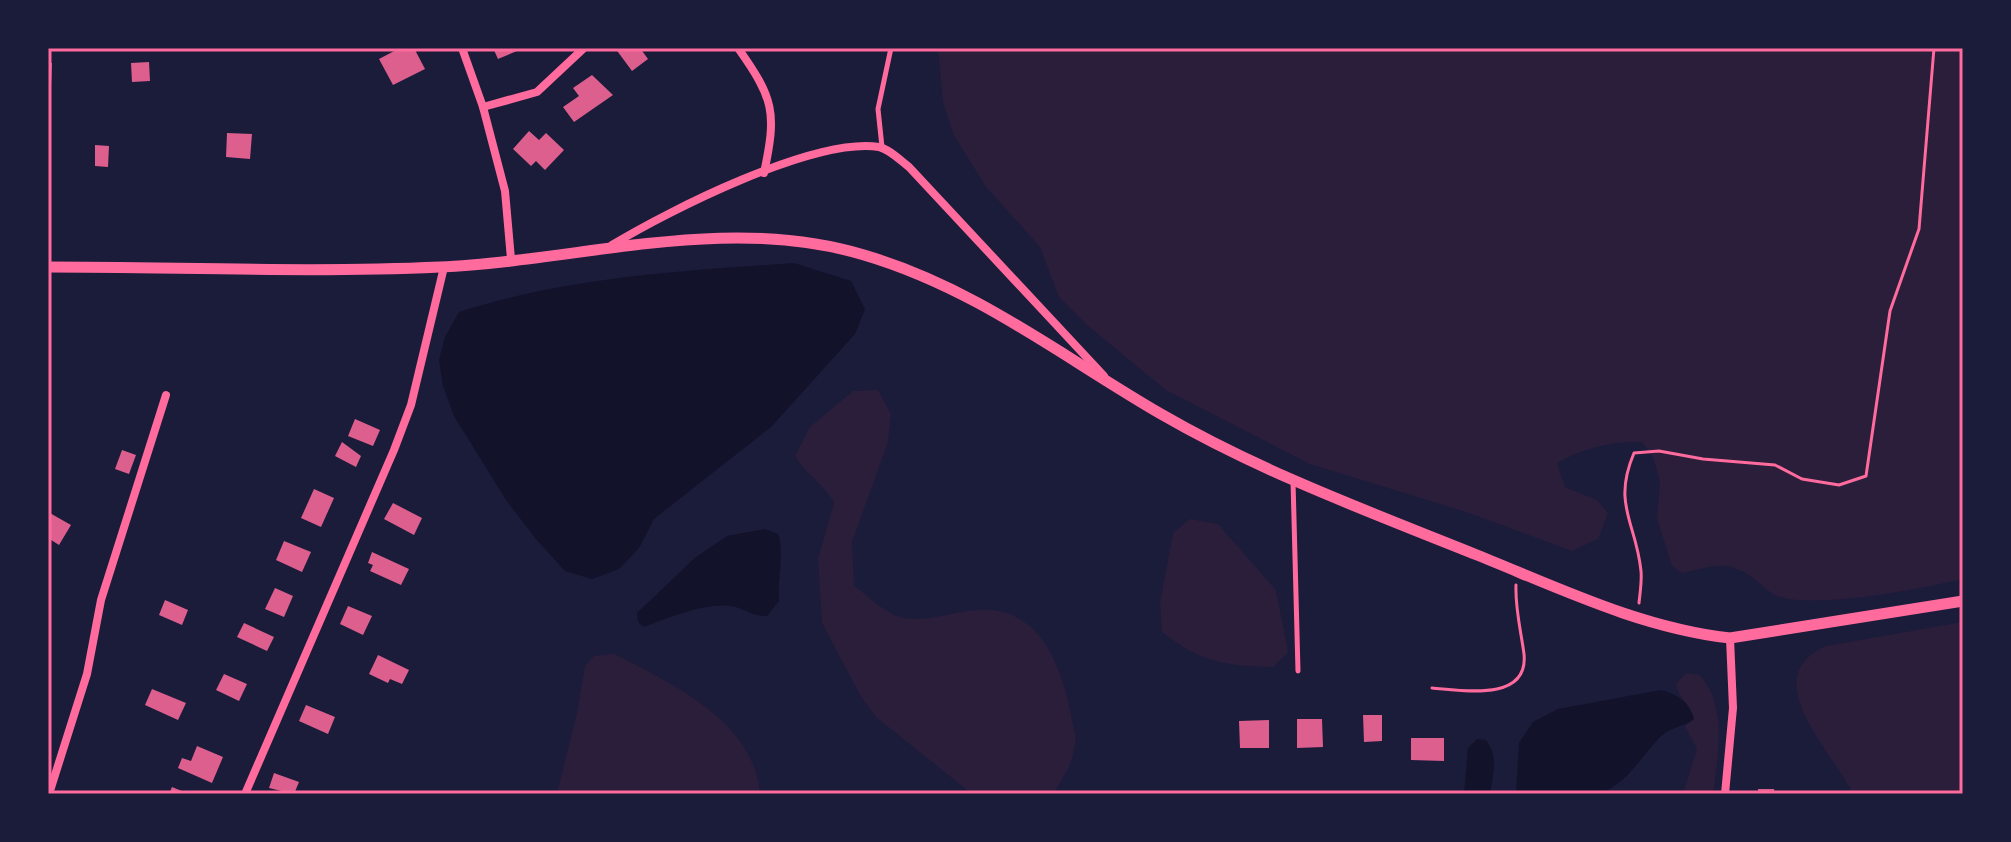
<svg xmlns="http://www.w3.org/2000/svg" width="2011" height="842" viewBox="0 0 2011 842" font-family="Rubik,sans-serif">
<rect width="100%" height="100%" fill="#1b1b3a"/>
<!-- green -->
<g fill="#2a1e3b">
<path d="M938 48H1963V579C1924 588 1810 611 1775 595 1768 592 1762 585 1756 580 1725 558 1717 566 1682 573L1672 566 1657 519 1660 482 1653 457 1642 442C1611 441 1584 448 1557 463L1565 487 1597 500 1608 513 1598 539 1572 551 1466 512 1310 464 1166 390 1088 326 1059 297 1040 247 986 187 953 134 943 102Z"/>
<path d="M878 390 891 414 888 442 852 542 854 586C867 595 885 613 900 617 932 626 969 602 1003 612 1048 624 1063 676 1071 714 1072 724 1077 735 1075 744 1073 764 1063 778 1053 794H972L876 717 860 695 822 623 818 559 834 503C824 484 806 475 795 456L810 427 853 391Z"/>
<path d="M1190 519 1218 524 1276 590 1288 652 1273 667C1225 666 1200 662 1162 632L1160 603 1173 533Z"/>
<path d="M1963 622V794H1853C1832 750 1755 678 1826 646Z"/>
<path d="M615 654C671 684 754 720 760 794H557L577 713 585 666 594 656Z"/>
<path d="M1686 673 1700 675C1728 708 1718 754 1713 794H1683L1697 749 1685 726 1694 719C1690 704 1678 698 1676 684Z"/>
</g>
<!-- water -->
<g fill="#12122b">
<path d="M794 263 851 281 865 309 855 334 771 427 654 519 639 548 619 569 592 579 565 571 536 539 506 500 454 416 443 386 439 360 445 337 459 312C568 277 682 271 794 263Z"/>
<path d="M765 529 778 534C785 554 777 579 779 601L767 616C749 616 745 608 731 606 703 603 669 618 644 627L638 622 637 613 696 557 727 536Z"/>
<path d="M1661 690C1678 695 1689 701 1694 719 1684 727 1670 727 1660 737 1640 758 1628 783 1599 794H1516L1519 743 1533 722 1558 709Z"/>
<path d="M1477 739 1486 740C1499 757 1493 774 1490 794H1464L1468 748Z"/>
</g>
<!-- building -->
<g fill="#dd5f8e">
<path d="M400 48H414L425 69 393 85 379 59Z"/>
<path d="M493 48H524L498 59Z"/>
<path d="M615 48H640L648 59 632 71Z"/>
<path d="M149 62 150 81 132 82 131 63Z"/>
<path d="M48 63H52L50 108H48Z"/>
<path d="M592 75 613 95 574 122 563 107 579 96 573 88Z"/>
<path d="M529 131 539 140 546 133 564 150 545 170 536 161 531 166 513 149Z"/>
<path d="M227 133 252 134 250 159 226 157Z"/>
<path d="M95 145 109 146 108 167 95 166Z"/>
<path d="M355 419 380 430 373 446 348 436Z"/>
<path d="M342 442 361 456 356 467 335 456Z"/>
<path d="M122 450 136 455 129 474 115 469Z"/>
<path d="M314 489 334 498 321 527 301 518Z"/>
<path d="M393 503 422 518 414 535 384 519Z"/>
<path d="M48 512 71 525 59 545 48 538Z"/>
<path d="M284 541 311 552 302 572 276 560Z"/>
<path d="M372 552 409 569 401 585 370 571 373 565 368 563Z"/>
<path d="M275 588 293 596 284 617 265 609Z"/>
<path d="M165 600 188 610 182 625 159 615Z"/>
<path d="M348 606 372 616 363 635 340 624Z"/>
<path d="M244 623 274 637 267 651 237 637Z"/>
<path d="M378 655 409 670 402 684 390 679 388 683 369 674Z"/>
<path d="M224 674 247 684 239 701 216 690Z"/>
<path d="M152 689 186 703 178 720 145 705Z"/>
<path d="M306 705 335 717 328 734 299 721Z"/>
<path d="M1363 715H1382V741L1364 742Z"/>
<path d="M1297 719H1322L1323 747 1297 748Z"/>
<path d="M1269 720V748H1240L1239 721Z"/>
<path d="M1411 738H1444V761L1411 760Z"/>
<path d="M197 746 223 757 212 783 178 768 182 758 191 761Z"/>
<path d="M274 773 299 782 294 794 269 788Z"/>
<path d="M172 787 189 794H169Z"/>
<path d="M1758 789H1774L1775 794H1758Z"/>
</g>
<g fill="none" stroke-linecap="round" stroke-linejoin="round">
<!-- path -->
<g stroke="#ff6b9d" stroke-width="3">
<path d="M1639 603C1640 593 1642 581 1641 571 1636 522 1612 505 1634 453L1659 451 1703 459 1775 465 1802 479 1839 485 1866 476 1890 311 1919 229 1934 48"/>
<path d="M1432 688C1460 690 1529 703 1524 654 1521 631 1515 609 1516 585"/>
</g>
<!-- service -->
<g stroke="#ff6b9d" stroke-width="5">
<path d="M882 147 878 109 891 48"/>
<path d="M1293 481 1298 671"/>
</g>
<!-- minor -->
<g stroke="#ff6b9d" stroke-width="8">
<path d="M462 48 483 107 505 191 511 259"/>
<path d="M738 48C774 99 777 112 764 173"/>
<path d="M483 107 537 92 584 48"/>
<path d="M612 245C668 211 814 137 879 147 889 149 900 160 909 167L1104 376"/>
<path d="M49 794 87 674 101 600 166 395"/>
<path d="M245 794 394 450 411 405 444 267"/>
<path d="M1725 794 1733 708 1730 638"/>
</g>
<!-- tertiary -->
<path stroke="#ff6b9d" stroke-width="11" d="M48 267C178 267 309 273 440 267 580 261 725 213 864 255 976 288 1061 356 1161 414 1261 472 1370 512 1477 555 1559 588 1641 628 1730 638L1963 601"/>
</g>
<!-- border -->
<rect width="2011" height="842" fill="none" stroke="#1b1b3a" stroke-width="100"/>
<rect x="50" y="50" width="1911" height="742" fill="none" stroke="#ff6b9d" stroke-width="3"/>
</svg>
